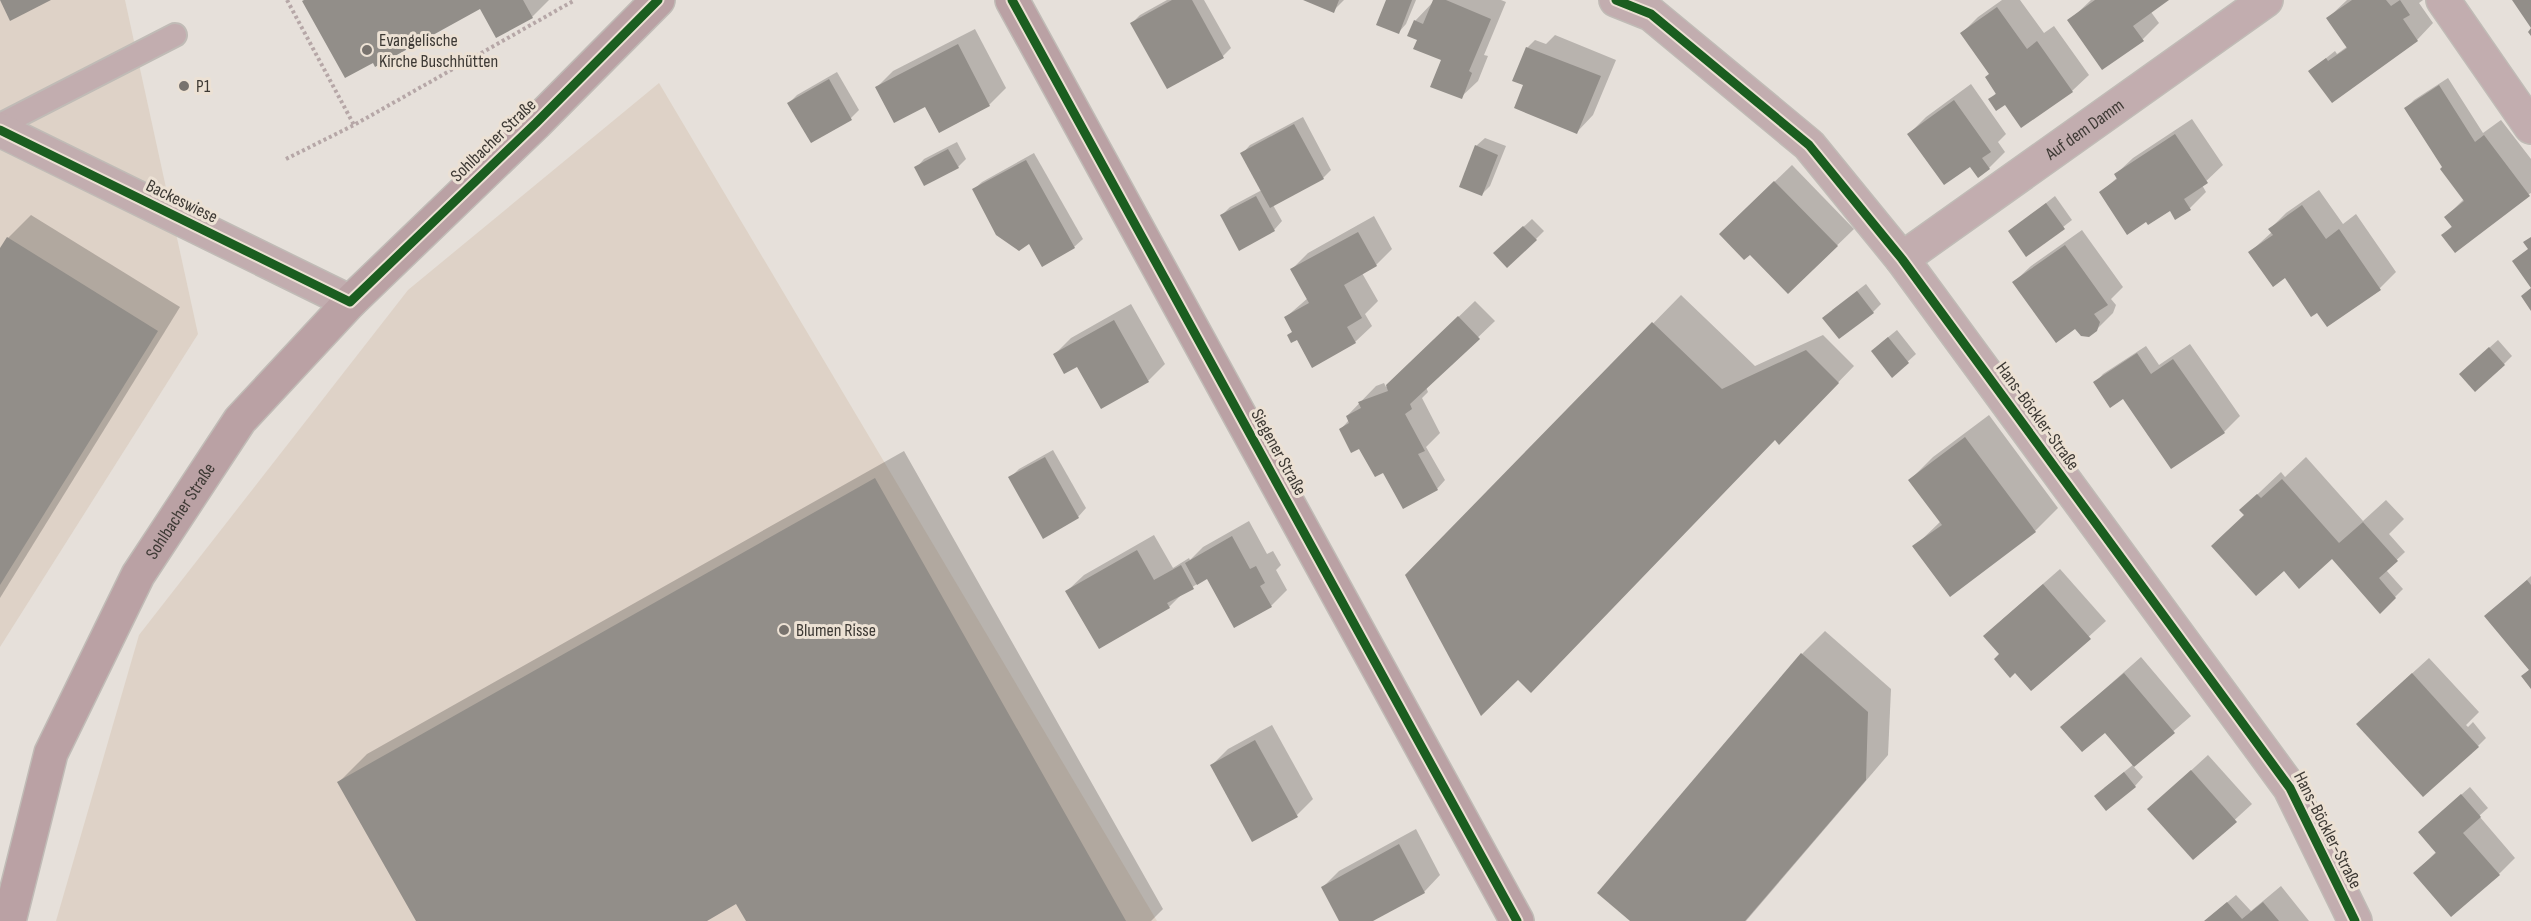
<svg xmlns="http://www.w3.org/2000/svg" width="2531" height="921" viewBox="0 0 2531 921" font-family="'Sofia Sans Condensed',sans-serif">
<rect width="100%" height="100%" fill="#e6e0da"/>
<!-- built -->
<g fill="#ded2c7">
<path d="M0 0H125L198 334 0 647Z"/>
<path d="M659 83 1157 921H56L139 635 408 290Z"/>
</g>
<!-- shadow -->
<g fill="#0003">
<path d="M306 0H549L532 17 481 7Z"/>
<path d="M1167 0H1204L1231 48 1223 56 1132 23 1140 15Z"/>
<path d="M1306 0H1344L1333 11Z"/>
<path d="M1388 0H1416L1406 24 1398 33Z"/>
<path d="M1435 0H1501L1506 2 1484 55 1488 56 1478 81 1461 97 1443 59 1419 39 1415 21Z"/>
<path d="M2002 0H2020L2044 33 2054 26 2089 75 2072 91 2005 102 1990 100 1997 92 1990 74 1962 33 1978 17Z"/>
<path d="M2091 0H2167L2151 12 2159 23 2143 39 2069 21Z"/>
<path d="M2347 0H2423L2419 3 2433 23 2417 40 2310 71 2335 51 2337 54 2348 46 2328 18Z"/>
<path d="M975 29 1006 88 989 105H926L877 87 893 71Z"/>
<path d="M1555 35 1616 60 1593 115 1577 132 1527 79V48L1535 40 1546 44Z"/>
<path d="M837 72 859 110 851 118 789 103 797 95Z"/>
<path d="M2448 78 2483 133 2501 120 2531 159V193L2443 235 2452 226 2446 217 2464 199 2406 108 2414 100Z"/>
<path d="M1971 84 2006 134 1998 142 2005 152 1989 168 1970 165 1909 134 1926 117Z"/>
<path d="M1303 117 1331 170 1323 178 1273 205 1282 221 1274 230 1222 215 1230 207 1262 190 1242 154 1250 145Z"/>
<path d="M2192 119 2223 165 2202 185 2206 192 2190 208 2170 209 2101 192 2118 177 2116 174 2133 158Z"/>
<path d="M1485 138 1506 146 1490 186 1482 194 1476 146Z"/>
<path d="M957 142 966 159 958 167 916 168 924 159Z"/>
<path d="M1034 153 1083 239 1074 247 1029 242 973 190 982 182Z"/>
<path d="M1792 165 1854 229 1789 292 1750 253 1737 218Z"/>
<path d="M2319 190 2343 224 2356 214 2396 272 2380 288 2318 311 2285 276 2250 252 2272 232 2270 229 2286 213Z"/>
<path d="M2055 196 2072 220 2027 255 2010 231Z"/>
<path d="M31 215 180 307 0 598V251L8 238Z"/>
<path d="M1374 216 1392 249 1376 265 1362 273 1378 301 1365 314 1372 326 1355 342 1293 331 1286 317 1308 298 1292 269 1308 253Z"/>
<path d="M1532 219 1544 231 1536 239 1504 245Z"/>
<path d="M2082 230 2123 287 2111 299 2116 305 2113 313 2096 330 2076 327 2014 282 2031 266Z"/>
<path d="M1866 284 1881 304 1873 312 1832 310Z"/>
<path d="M1681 295 1755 366 1823 335 1854 366 1796 426 1775 438 1407 575Z"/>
<path d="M1475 301 1495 321 1426 387 1428 392 1422 398 1440 433 1426 447 1445 480 1437 489 1385 473 1341 429 1349 420 1347 416 1376 386 1384 383 1386 387Z"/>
<path d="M1131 304 1165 364 1148 381 1102 407 1078 365 1054 355 1071 338Z"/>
<path d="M1897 330 1916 354 1892 376 1881 343Z"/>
<path d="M2498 340 2512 356 2504 364 2469 366Z"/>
<path d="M2190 344 2240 416 2224 432 2123 397 2095 383 2103 374 2146 346 2159 365Z"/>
<path d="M1989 415 2058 508 2035 531 1914 547 1941 521 1910 480 1933 457Z"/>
<path d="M1053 450 1086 508 1078 517 1010 478 1019 469Z"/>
<path d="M904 451 1163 909 1151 921H747L737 902 704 921H418L339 782 367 754Z"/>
<path d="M2306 457 2363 521 2386 500 2404 519 2389 534 2405 552 2386 570 2403 589 2380 612 2332 557 2245 514 2241 510 2281 472 2285 477Z"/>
<path d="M1249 521 1267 554 1273 551 1281 565 1276 570 1287 590 1271 606 1208 577 1183 593 1169 607 1100 647 1067 591 1084 575 1154 535 1173 568 1189 558 1190 560 1203 547Z"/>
<path d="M2060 569 2106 621 2031 689 2001 654 2002 620Z"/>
<path d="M2531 576V686L2523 676 2530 669 2487 616Z"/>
<path d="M1825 631 1891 689 1888 755 1746 921H1633L1599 892 1802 654Z"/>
<path d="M2141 657 2191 716 2133 766 2143 777 2135 786 2104 788 2134 764 2105 730 2062 727Z"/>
<path d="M2429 658 2479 712 2466 725 2468 727 2473 722 2486 738 2478 746 2374 708Z"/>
<path d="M1272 725 1313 799 1297 815 1212 765 1228 749Z"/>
<path d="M2208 755 2252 804 2193 858 2149 809Z"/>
<path d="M2470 787 2488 808 2479 816 2515 858 2499 874 2415 873 2437 851 2428 824Z"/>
<path d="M1416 829 1440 875 1424 892 1370 921H1341L1323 887 1339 871Z"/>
<path d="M2281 886 2309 921H2205L2236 895 2251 911Z"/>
</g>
<!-- building -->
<g fill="#928e89">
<path d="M0 0H51L10 21Z"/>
<path d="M304 0H523L533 18 496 38 480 9 375 67 373 63 345 78 302 1Z"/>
<path d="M1172 0H1192L1224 58 1167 89 1130 23Z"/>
<path d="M1303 0H1339L1334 13Z"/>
<path d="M1386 0H1412L1399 34 1376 25Z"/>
<path d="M1433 0H1446L1491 19 1469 71 1472 73 1462 99 1430 87 1441 60 1413 49 1417 40 1407 36 1414 20 1423 24Z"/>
<path d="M2095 0H2169L2133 26 2144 41 2102 70 2067 20Z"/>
<path d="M2352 0H2386L2391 6 2400 0 2410 15 2403 19 2418 41 2332 103 2308 71 2326 58 2328 61 2347 48 2326 18Z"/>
<path d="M2512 0H2531V36L2528 32 2531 28Z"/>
<path d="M1997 7 2027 49 2037 41 2073 92 2021 128 2005 105 1996 111 1988 99 1996 94 1985 77 1989 74 1960 33Z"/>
<path d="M958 44 990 106 939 133 925 107 894 123 875 87Z"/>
<path d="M1526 47 1601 76 1577 134 1514 108 1523 85 1512 81Z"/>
<path d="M829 79 852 120 811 143 787 103Z"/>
<path d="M2439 85 2475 142 2484 135 2530 196 2455 253 2441 235 2452 227 2444 217 2464 201 2440 169 2442 167 2404 108Z"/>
<path d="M1954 100 1991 152 1982 158 1990 169 1978 178 1970 167 1944 185 1907 134Z"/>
<path d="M1294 124 1324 179 1270 208 1240 153Z"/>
<path d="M2175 134 2208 183 2184 199 2191 210 2175 220 2170 211 2148 225 2146 222 2127 235 2099 192 2117 179 2114 174Z"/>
<path d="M1475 145 1498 155 1482 196 1459 187Z"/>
<path d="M948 149 959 168 924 186 914 167Z"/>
<path d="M1026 160 1075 248 1042 267 1029 244 1019 251 996 235 972 189Z"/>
<path d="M1774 181 1838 246 1788 294 1750 255 1744 260 1719 234Z"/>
<path d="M1256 196 1275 231 1239 251 1220 215Z"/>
<path d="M2046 203 2065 229 2026 257 2008 231Z"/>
<path d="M2302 205 2326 239 2339 229 2381 290 2327 327 2317 313 2311 317 2285 278 2273 287 2248 252 2273 235 2268 229Z"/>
<path d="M1523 226 1537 240 1507 268 1493 253Z"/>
<path d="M1358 232 1377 266 1344 285 1362 318 1347 327 1356 343 1312 368 1297 340 1291 343 1287 335 1292 332 1284 317 1309 303 1290 269Z"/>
<path d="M7 237 158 331 0 585V248Z"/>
<path d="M2531 237V311L2521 296 2531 288 2512 261 2528 249 2523 242Z"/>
<path d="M2065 245 2108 305 2094 314 2100 322 2097 331 2089 337 2081 336 2075 329 2056 343 2012 282Z"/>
<path d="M1857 291 1874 313 1839 339 1822 318Z"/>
<path d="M1458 316 1480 339 1410 404 1412 409 1405 414 1425 451 1418 454 1438 490 1403 509 1383 473 1375 477 1359 449 1351 453 1339 429 1349 423 1346 416 1361 408 1358 402 1388 391 1386 385Z"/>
<path d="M1114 320 1149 382 1101 409 1077 367 1064 374 1053 354Z"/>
<path d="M1652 322 1722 389 1806 350 1839 383 1779 445 1775 440 1531 693 1518 680 1481 716 1405 575Z"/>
<path d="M1888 337 1909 363 1892 378 1871 351Z"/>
<path d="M2489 347 2505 365 2475 392 2459 374Z"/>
<path d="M2137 353 2151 374 2173 359 2225 433 2171 469 2123 399 2110 408 2093 382Z"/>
<path d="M1965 437 2036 532 1950 597 1912 546 1942 525 1908 480Z"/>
<path d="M1045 457 1079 518 1043 539 1008 477Z"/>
<path d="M875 478 1126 921H746L736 904 707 921H416L337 782Z"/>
<path d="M2282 479 2339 543 2363 522 2398 561 2379 578 2396 598 2380 614 2332 559 2299 589 2284 571 2256 596 2211 546 2244 515 2239 510 2257 494 2261 498Z"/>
<path d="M1232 536 1250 569 1256 566 1265 583 1260 586 1272 607 1234 628 1207 579 1197 585 1185 563Z"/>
<path d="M1137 550 1154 580 1181 565 1194 589 1167 603 1170 608 1099 649 1065 591Z"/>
<path d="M2527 580 2531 585V689L2521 676 2529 670 2484 616Z"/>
<path d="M2043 584 2091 639 2031 691 2015 673 2010 678 1994 659 1999 654 1983 636Z"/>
<path d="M1801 653 1868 712 1866 780 1745 921H1630L1597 893Z"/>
<path d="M2124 673 2175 733 2134 767 2105 733 2082 752 2060 727Z"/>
<path d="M2412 673 2479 747 2423 797 2356 724Z"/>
<path d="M1255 740 1298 817 1252 842 1210 765Z"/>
<path d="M2191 770 2237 822 2193 860 2147 809Z"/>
<path d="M2124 772 2136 787 2106 811 2094 796Z"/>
<path d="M2461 794 2481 817 2463 833 2500 875 2451 917 2413 873 2436 853 2418 832Z"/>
<path d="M1399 844 1425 893 1373 921H1339L1321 887Z"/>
<path d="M2227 902 2242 919 2263 902 2279 921H2204Z"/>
</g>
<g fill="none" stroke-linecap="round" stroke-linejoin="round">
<defs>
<path id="lane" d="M0 125 175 35"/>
<g id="street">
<path d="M1616 0 1651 14 1809 145 1902 259 2290 788 2355 921"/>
<path d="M2443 0 2531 127"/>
<path d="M0 130 350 302"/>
<path id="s1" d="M1902 259 2266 0"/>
</g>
<g id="secondary">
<path d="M1012 0 1517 921"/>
<path id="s2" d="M9 921 51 753 138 575 240 420 350 302 536 123 658 0"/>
</g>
</defs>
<!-- lane casing -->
<use href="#lane" stroke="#c0bbb6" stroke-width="26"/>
<!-- street casing -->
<use href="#street" stroke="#c0bbb6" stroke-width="36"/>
<!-- secondary casing -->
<use href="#secondary" stroke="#c0bbb6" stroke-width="36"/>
<!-- path -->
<g stroke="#b6a7a7" stroke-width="4" stroke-dasharray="3 3" stroke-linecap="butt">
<path d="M287 0 354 125"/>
<path d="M286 159 354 125 575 0"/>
</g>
<!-- lane -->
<use href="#lane" stroke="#c2adaf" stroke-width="22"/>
<!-- street -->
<use href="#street" stroke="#c2adaf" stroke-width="33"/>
<!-- secondary -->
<use href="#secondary" stroke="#baa1a4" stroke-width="33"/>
<defs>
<g id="cycleway">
<path d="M1012 0 1517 921"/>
<path d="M1616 0 1651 14 1809 145 1902 259 2290 788 2355 921"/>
<path d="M0 130 350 302 536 123 658 0"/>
</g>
</defs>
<!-- cycleway casing -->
<use href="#cycleway" stroke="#ece1d4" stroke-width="13"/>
<!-- cycleway -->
<use href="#cycleway" stroke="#1b5e20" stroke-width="9"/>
</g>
<!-- markers -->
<g fill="#78736e" stroke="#ece1d4" stroke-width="2">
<circle cx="367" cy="50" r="6"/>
<circle cx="184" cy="86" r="6"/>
<circle cx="784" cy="630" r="6"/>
</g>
<g text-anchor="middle" stroke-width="6" stroke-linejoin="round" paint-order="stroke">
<!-- poi labels -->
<g font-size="18" fill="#3d3934" stroke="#ece1d4" text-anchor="start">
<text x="379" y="46">Evangelische<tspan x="379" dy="21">Kirche Buschhütten</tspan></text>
<text x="196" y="92">P1</text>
<text x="796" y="636">Blumen Risse</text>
</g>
<!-- street labels -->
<g font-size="18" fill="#3d3934" stroke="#ece1d4">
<text dy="6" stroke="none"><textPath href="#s1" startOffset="224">Auf dem Damm</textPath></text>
<text transform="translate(493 140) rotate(-44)" y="6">Sohlbacher Straße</text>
<text transform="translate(182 201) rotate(26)" y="6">Backeswiese</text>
<text transform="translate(2038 416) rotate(54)" y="6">Hans-Böckler-Straße</text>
<text transform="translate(1279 452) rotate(61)" y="6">Siegener Straße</text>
<text dy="6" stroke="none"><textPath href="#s2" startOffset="448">Sohlbacher Straße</textPath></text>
<text transform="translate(2328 830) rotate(63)" y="6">Hans-Böckler-Straße</text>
</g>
</g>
</svg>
